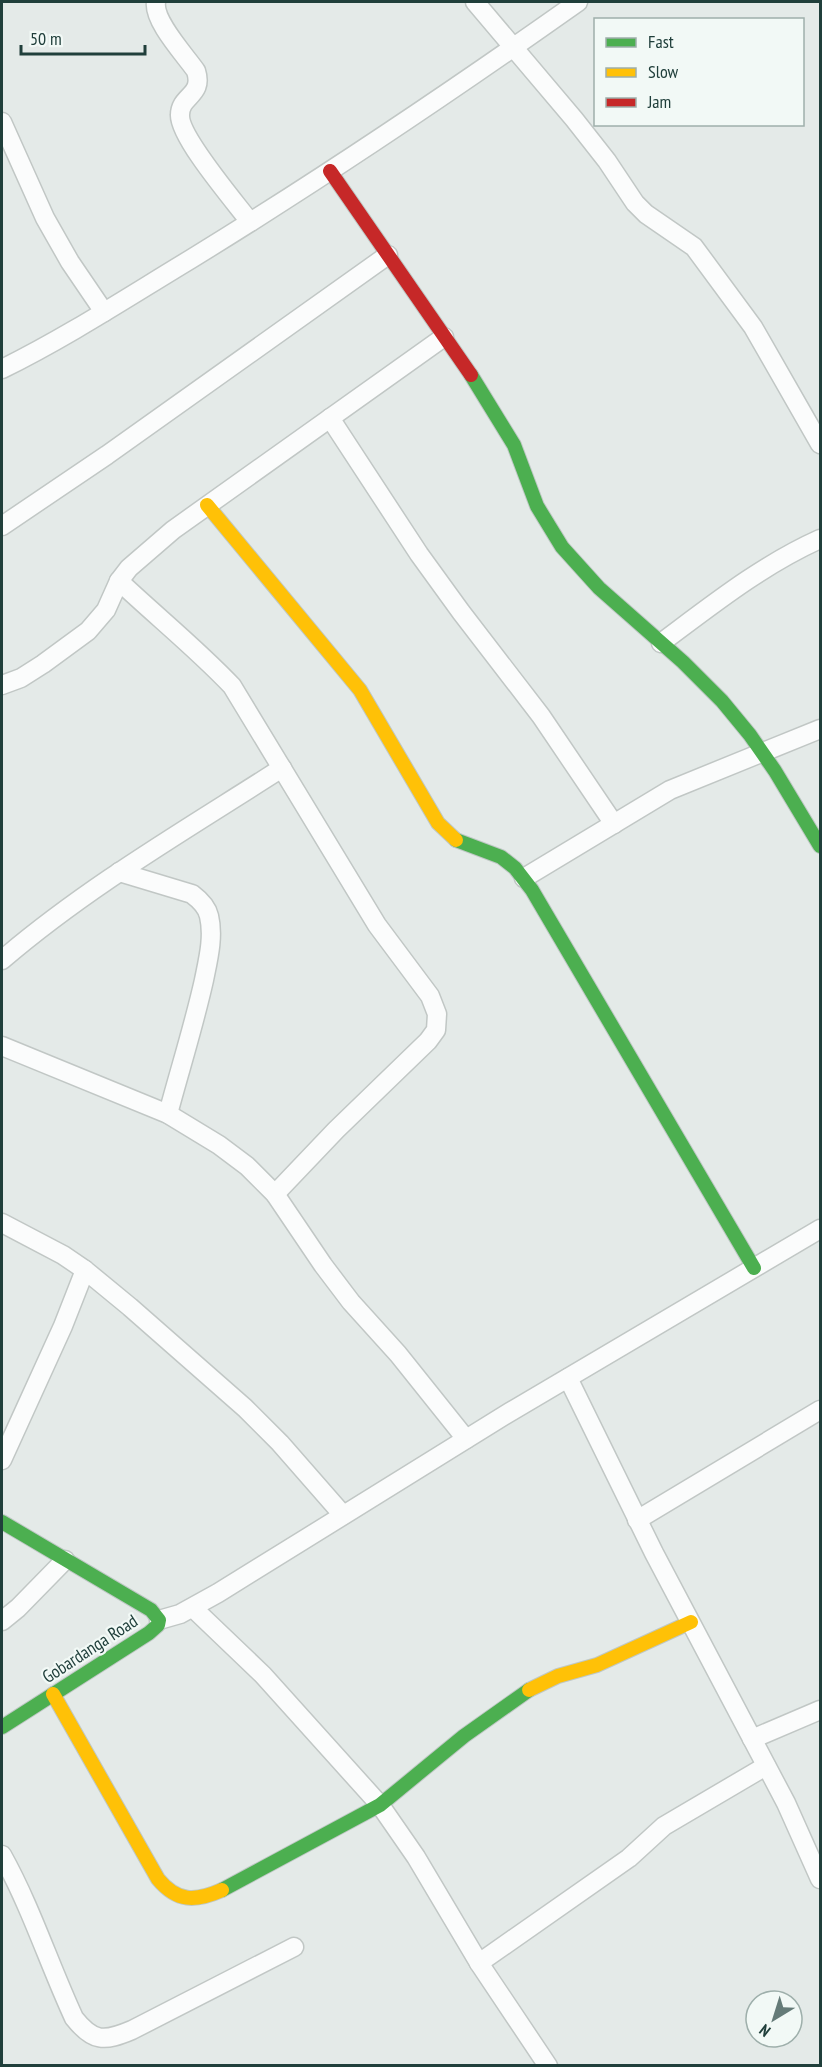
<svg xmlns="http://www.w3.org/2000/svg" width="822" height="2067" viewBox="0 0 822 2067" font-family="'PT Sans Narrow',sans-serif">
<rect width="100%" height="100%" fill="#e4eae8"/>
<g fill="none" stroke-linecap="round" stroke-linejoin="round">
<defs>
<g id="street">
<path d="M156 2C153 21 185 55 196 71 204 96 180 95 180 115 179 137 235 202 250 222"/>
<path d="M475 2 574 119 607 161 635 203 646 214 694 247 753 327 820 444"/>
<path d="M2 122 45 218 70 262 104 312"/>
<path d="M2 369C67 337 128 297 191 259 323 178 452 91 578 2"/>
<path d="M330 418 419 554 461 612 541 716 614 824"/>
<path d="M2 526 107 455 388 255"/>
<path d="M119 581C156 616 197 649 232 686L377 925 430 996 437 1014 436 1030 428 1041 336 1130 275 1194"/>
<path d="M661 643C712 605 762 565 820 539"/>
<path d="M2 685 21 678 43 664 88 631 106 610 119 581 129 568 173 530 444 337"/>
<path d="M119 872 192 894C200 900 207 907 209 916 214 937 208 960 204 980 194 1025 180 1069 168 1114"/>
<path d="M524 878 670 790 820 729"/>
<path d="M2 960C87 887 187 829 282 768"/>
<path d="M2 1046 168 1114 219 1145 247 1166 275 1194 323 1265 351 1302 398 1354 466 1439"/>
<path d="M2 1223 63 1255 85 1270 130 1307 245 1408 280 1443 343 1515"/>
<path d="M568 1378 654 1553 786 1803 820 1879"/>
<path d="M2 1460 63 1326 85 1270"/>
<path d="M637 1520 820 1410"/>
<path d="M193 1608 263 1675 380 1805 416 1857 479 1963 548 2066"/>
<path d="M159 1620 180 1614 218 1593 510 1412 820 1229"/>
<path d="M2 1621 18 1608 65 1560"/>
<path d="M752 1739 820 1710"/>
<path d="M2 1855C31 1907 49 1964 74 2018 93 2042 104 2042 132 2030L294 1947"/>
<path d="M479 1963 629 1858 664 1826 766 1766"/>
</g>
<g id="fast">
<path d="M471 375 514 445 537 506 562 547 599 588 683 662 722 701 750 735 775 771 820 846"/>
<path d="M456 840 501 857 515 868 532 890 754 1268"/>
<path d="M2 1522 151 1610 159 1620 158 1625 149 1633 2 1727"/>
<path d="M222 1890 380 1805 464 1736 529 1690"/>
</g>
<g id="slow">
<path d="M207 505 360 690 438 823 456 840"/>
<path d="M529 1690 558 1676 597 1665 691 1622"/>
<path d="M53 1694 158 1879C177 1902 195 1902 222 1890"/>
</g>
<path id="jam" d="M330 171 471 375"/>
</defs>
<!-- street casing -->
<use href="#street" stroke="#c1c7c5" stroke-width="21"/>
<!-- fast casing -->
<use href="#fast" stroke="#bfc8c5" stroke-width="16"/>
<!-- slow casing -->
<use href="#slow" stroke="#bfc8c5" stroke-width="16"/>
<!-- jam casing -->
<use href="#jam" stroke="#bfc8c5" stroke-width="16"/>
<!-- street -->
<use href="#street" stroke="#fbfcfc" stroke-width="18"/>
<!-- fast -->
<use href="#fast" stroke="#4caf50" stroke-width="14"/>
<!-- slow -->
<use href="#slow" stroke="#ffc107" stroke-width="14"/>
<!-- jam -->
<use href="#jam" stroke="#c62828" stroke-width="14"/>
</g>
<g text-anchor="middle" stroke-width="4.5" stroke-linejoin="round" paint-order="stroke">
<!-- street labels -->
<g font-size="18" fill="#203f3b" stroke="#f2f9f6">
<text transform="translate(90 1649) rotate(-33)" y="6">Gobardanga Road</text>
</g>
</g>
<!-- border -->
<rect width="822" height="2067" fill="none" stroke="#203f3b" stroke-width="6"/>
<!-- legend -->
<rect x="594" y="18" width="210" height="108" fill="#f2f9f6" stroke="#9eafab" stroke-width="1.5"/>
<rect x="606" y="38" width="30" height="9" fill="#4caf50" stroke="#9eafab" stroke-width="1.5"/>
<text x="648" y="48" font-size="18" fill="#203f3b">Fast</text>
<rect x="606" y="68" width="30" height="9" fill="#ffc107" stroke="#9eafab" stroke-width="1.5"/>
<text x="648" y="78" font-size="18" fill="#203f3b">Slow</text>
<rect x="606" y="98" width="30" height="9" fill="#c62828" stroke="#9eafab" stroke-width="1.5"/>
<text x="648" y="108" font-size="18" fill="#203f3b">Jam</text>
<!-- north arrow -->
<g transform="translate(774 2019) rotate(218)"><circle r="28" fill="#f2f9f6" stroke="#9eafab" stroke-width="1.5"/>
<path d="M0-4.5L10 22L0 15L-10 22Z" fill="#657b78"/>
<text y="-9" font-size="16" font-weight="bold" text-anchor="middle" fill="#203f3b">N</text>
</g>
<!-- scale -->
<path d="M21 45v9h124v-9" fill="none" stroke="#203f3b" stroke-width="3"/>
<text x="30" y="45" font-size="18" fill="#203f3b" stroke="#f2f9f6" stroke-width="4.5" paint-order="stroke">50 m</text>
</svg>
